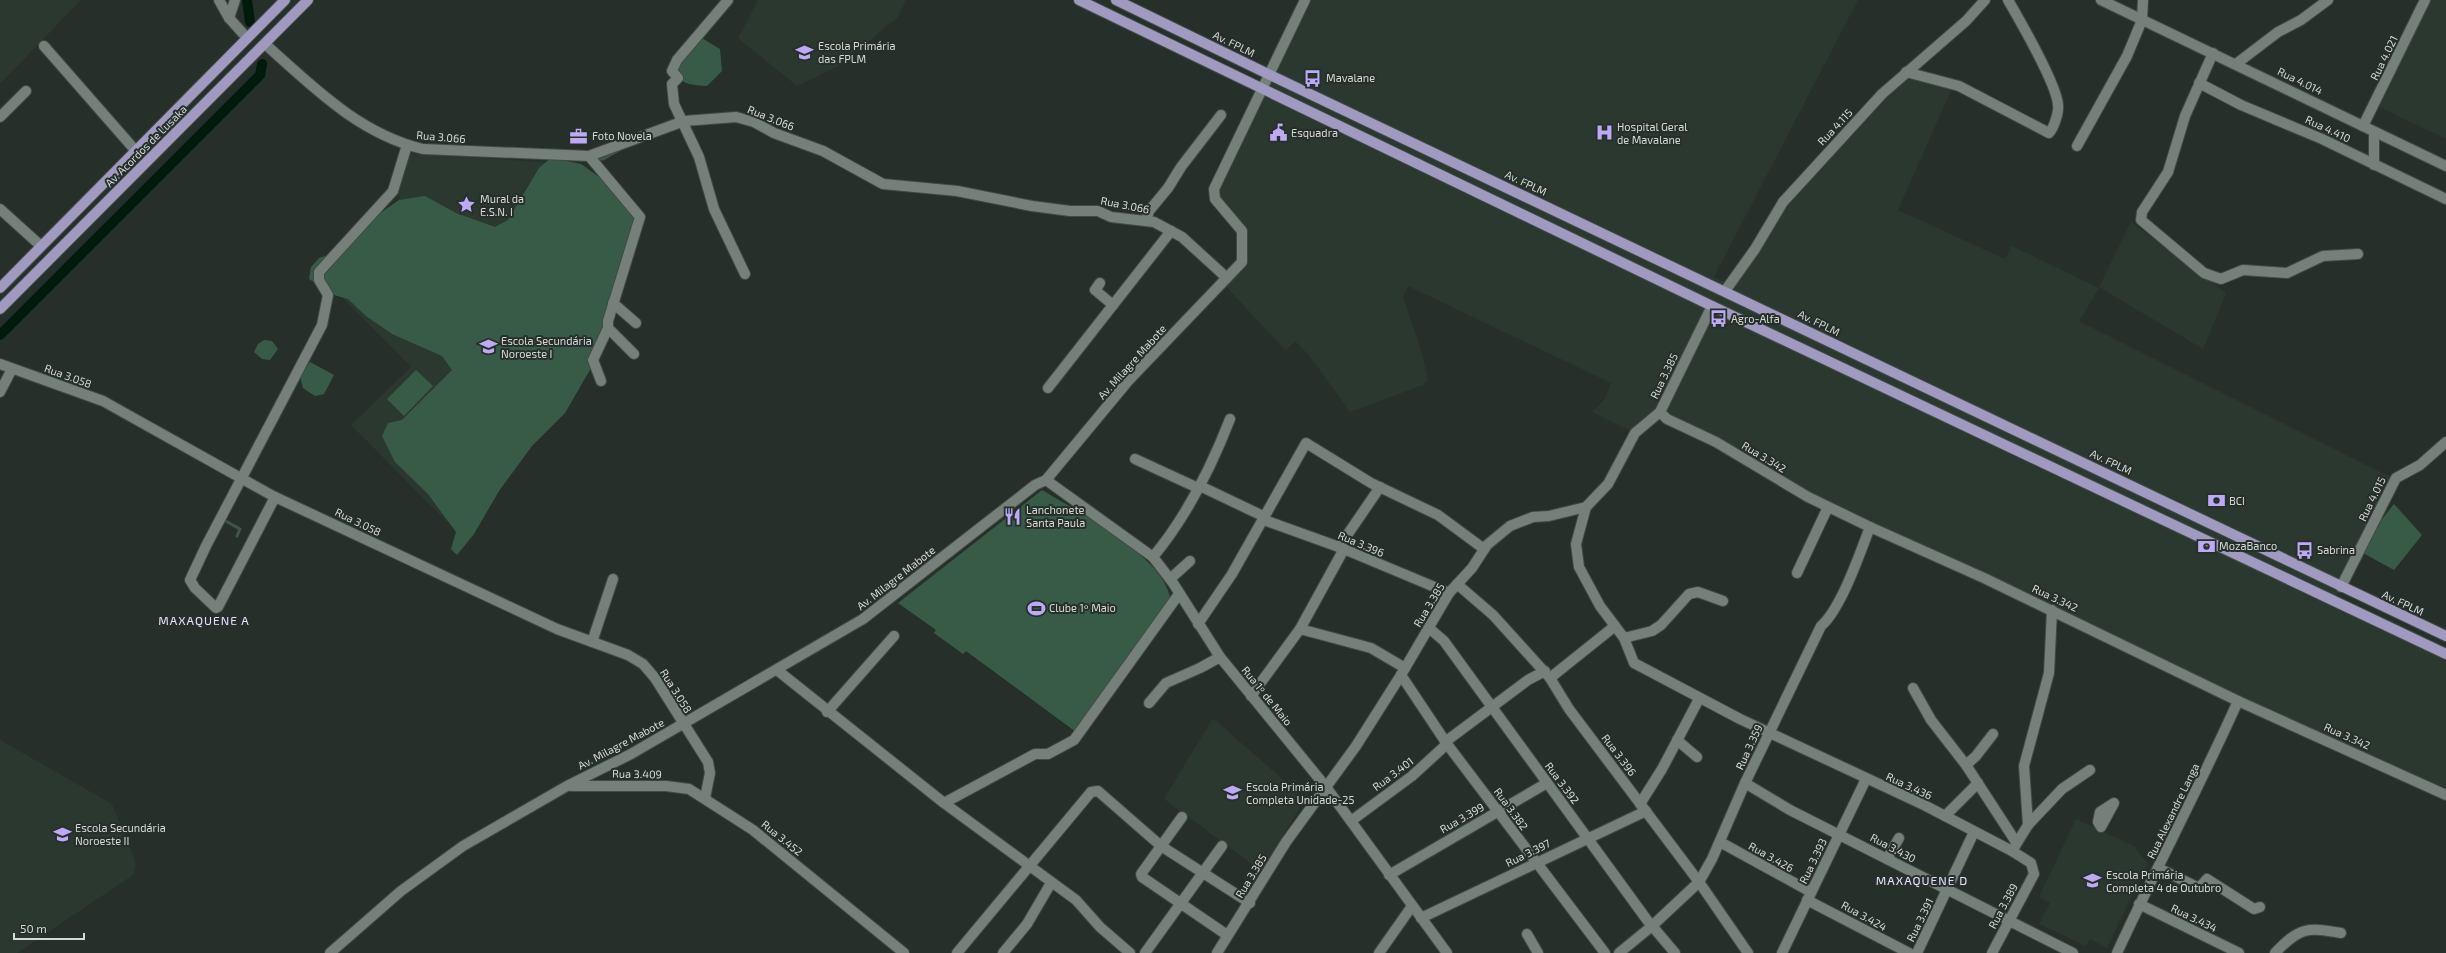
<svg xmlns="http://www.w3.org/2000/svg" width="2446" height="953" viewBox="0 0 2446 953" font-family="'Exo 2',sans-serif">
<rect width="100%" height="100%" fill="#272f2b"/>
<!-- built -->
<g fill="#2a3830">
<path d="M0 0H81L0 84Z"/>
<path d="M758 0H906L898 17 839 66 797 86 738 38Z"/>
<path d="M1305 0H1858L1714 277 1730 284 1773 220 1906 72 1954 84 1898 210 2005 259 2012 246 2099 288 2079 321 2394 479 2334 602 2446 654V795L1870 527 1660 412 1635 433 1592 412 1604 400 1612 381 1611 383 1408 286 1403 297 1421 350 1428 379 1423 385 1350 412 1308 354 1295 341 1286 351 1223 283 1242 262V231L1215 199 1247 117Z"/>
<path d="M2430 0H2446V139L2379 107Z"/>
<path d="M407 153 584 165 636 219 462 537 351 425 411 367 323 278 400 198 397 191 401 182Z"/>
<path d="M2131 222 2226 293 2203 349 2099 287Z"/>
<path d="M1213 718 1305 799 1261 871 1164 799Z"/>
<path d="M0 740 112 804 136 863 133 875 17 953H0Z"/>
<path d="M2076 819 2136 847 2135 849 2148 863 2107 948 2090 939 2086 946 2039 924 2050 903 2039 897Z"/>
</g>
<!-- green -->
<g fill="#385b48">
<path d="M695 34 720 49 722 71 707 86C686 85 680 83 668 66L677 51Z"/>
<path d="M551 158 581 164 624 195 636 212 591 368 565 413 532 446 499 491 474 534 457 555 451 549 456 532 428 494 395 462 382 436 388 423 402 420 452 370 442 356 392 334 366 316 348 299 334 295 309 279 311 267 319 258 340 251 369 221 399 200 425 196 456 213 495 227 508 220 539 168Z"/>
<path d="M264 340 272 341 278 349 270 360 262 359 254 352 258 344Z"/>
<path d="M310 362 334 375 324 394 315 396 303 388 300 377Z"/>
<path d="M416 370 433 386 404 416 387 399Z"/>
<path d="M1042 490C1078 512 1165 556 1171 601L1076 732 966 651 963 654 934 633 936 630 898 603Z"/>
<path d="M2394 504 2422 535 2394 570 2363 553 2375 528Z"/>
</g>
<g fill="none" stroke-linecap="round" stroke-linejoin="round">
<!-- stream -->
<g stroke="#405449" stroke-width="3">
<path d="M247 0 250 22"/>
<path d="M595 159H603L619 150"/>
<path d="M222 519 240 529 237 536"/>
</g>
<!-- canal -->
<g stroke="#001a0c" stroke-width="10">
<path d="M247 0 250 22"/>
<path d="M0 335 260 75 262 64"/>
</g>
<defs>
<g id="minor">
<path d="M219 0 229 18"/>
<path d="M235 0 229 18 247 38"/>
<path d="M728 0 677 60 672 71 678 78 672 84 674 104 699 157 714 209 745 274"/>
<path d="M2101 0 2446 166"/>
<path d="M265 44C312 86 359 134 423 149L589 156 684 121 736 117 754 122 774 133 823 151 883 184 957 191 1032 206 1070 211H1098L1111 217 1154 222 1182 237 1227 278"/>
<path d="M44 46 135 150"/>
<path d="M2213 53 2185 116 2168 172 2142 212 2141 220 2204 273 2221 279 2243 270 2287 273 2323 256 2358 254"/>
<path d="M2236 64 2278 32 2301 20 2328 0"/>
<path d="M1906 72 1959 86 2049 133C2054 128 2059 112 2058 105 2057 85 2019 19 2008 0"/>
<path d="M2199 83 2241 105 2322 139 2446 199"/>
<path d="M0 117 26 91"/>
<path d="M2363 126 2425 0"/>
<path d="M2077 146 2127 56 2142 20 2143 0"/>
<path d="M589 156 640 217 608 321V328L593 360 601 381"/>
<path d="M2374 165V132"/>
<path d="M0 209 41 246"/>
<path d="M1146 221 1149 211 1168 188 1181 167 1221 115"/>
<path d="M1100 283 1095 290 1113 305"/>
<path d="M1725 291 1755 249 1783 202 1806 177 1882 94 1966 21 1985 0"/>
<path d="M613 303 636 323"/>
<path d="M608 328 634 354"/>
<path d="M0 364 103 401 273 496 557 629 628 655 643 664 655 678 708 762 710 773 705 798"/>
<path d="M1048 388 1171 231"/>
<path d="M0 392 12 369"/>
<path d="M1660 412 1667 419 1716 442 1808 497 1870 527 1984 578 2238 701 2446 795"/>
<path d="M1135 459 1198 488"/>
<path d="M1046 480 1153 557 1173 583 1220 657 1326 787 1447 953"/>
<path d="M1200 486 1265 517"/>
<path d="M275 497 218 607 216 608 195 588 190 580 206 546 322 325 328 295 319 280V272L393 191 407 145"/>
<path d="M1586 507 1576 544 1579 567 1600 606 1624 638 1634 663 1740 719 1924 805 2012 851 2031 863 2034 874 1992 953"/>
<path d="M1264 520 1339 547 1449 593"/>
<path d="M1339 547 1380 487"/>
<path d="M1153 557C1187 516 1211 468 1230 419"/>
<path d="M1797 573 1828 507"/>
<path d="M1170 579 1190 561"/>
<path d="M1457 584 1493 615 1550 678 1569 709 1699 882 1748 953"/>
<path d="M2341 587 2396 478 2420 465 2446 442"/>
<path d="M1198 624 1232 574 1306 443 1371 483 1438 515 1484 549"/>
<path d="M1429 628 1444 641 1647 920 1675 953"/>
<path d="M1300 629 1371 648 1405 668"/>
<path d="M1624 638 1652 631 1661 625 1689 594 1698 592 1723 601"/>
<path d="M592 642 613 579"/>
<path d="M777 670 944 803 1076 900 1100 927 1130 953"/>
<path d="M1401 675 1447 744 1605 953"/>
<path d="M1550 678 1615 626"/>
<path d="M1913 688 1931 720 1966 765 2016 842"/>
<path d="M1251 696 1300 629 1344 549"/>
<path d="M1149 703 1166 683 1200 668 1220 657"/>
<path d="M827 712 894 636"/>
<path d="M1677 740 1697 757"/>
<path d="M1445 742 1528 680 1545 671"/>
<path d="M1966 765 1976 756 1993 734"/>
<path d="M1745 783 1790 810 2073 953"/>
<path d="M571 786H666L689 789 753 830 904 953"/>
<path d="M944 803 1035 754H1048L1074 740 1179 594"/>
<path d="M2114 803 2101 827 2098 822 2100 812Z"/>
<path d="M1640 804 1662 769 1699 699"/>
<path d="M1945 816 1978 783"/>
<path d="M1182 817 1141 874 1142 877 1227 935"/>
<path d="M1351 821 1412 776 1447 744"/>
<path d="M2028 825 2062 789 2090 770"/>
<path d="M1720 842 1811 892"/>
<path d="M2012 851 2028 825 2024 766 2049 673 2052 610"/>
<path d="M1887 859 1899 838"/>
<path d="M2158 868 2199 888 2207 879 2254 909 2260 907"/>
<path d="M1389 875 1547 783"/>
<path d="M1807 900 1909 953"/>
<path d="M2139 904 2239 953"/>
<path d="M1421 918 1646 811"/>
<path d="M1527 934 1538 953"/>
<path d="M330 953 401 891 463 846 567 786 631 754 863 619 1035 485 1046 480 1129 380 1242 262V231L1215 199 1214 189 1305 0"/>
<path d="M957 953 1091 792 1098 791 1161 846 1250 903"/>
<path d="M1003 953 1027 924 1051 883"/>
<path d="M1145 953 1222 846"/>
<path d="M1217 953 1286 842 1356 746 1401 675 1449 593 1472 568 1487 545 1510 526 1533 517 1549 516 1586 507 1608 484 1635 433 1660 412 1712 306"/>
<path d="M1379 953 1412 906"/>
<path d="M1619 953 1652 926 1699 882 1712 859 1745 783 1821 626C1841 609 1860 553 1870 527"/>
<path d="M1782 953 1866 779"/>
<path d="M1917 953 1974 832"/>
<path d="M2117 953C2156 868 2200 786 2238 701"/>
<path d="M2275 953C2300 927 2307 927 2341 933"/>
</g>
<g id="major">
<path d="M1079 0 1712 306 2446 654"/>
<path d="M1116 0 1268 74 2446 636"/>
<path d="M0 288 285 0"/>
<path d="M0 309 308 0"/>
</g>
</defs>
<!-- minor casing -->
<use href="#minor" stroke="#434a46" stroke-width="12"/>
<!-- major casing -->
<use href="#major" stroke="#434a46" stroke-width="12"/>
<!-- minor -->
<use href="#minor" stroke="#76807a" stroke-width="10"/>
<!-- major -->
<use href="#major" stroke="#a09ac0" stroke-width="10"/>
</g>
<!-- icons -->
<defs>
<symbol id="school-bare" viewBox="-9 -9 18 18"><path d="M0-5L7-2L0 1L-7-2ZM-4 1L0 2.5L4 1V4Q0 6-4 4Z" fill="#bcaaf5" stroke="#272f2b" stroke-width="2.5" paint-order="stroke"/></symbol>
<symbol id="bus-bare" viewBox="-9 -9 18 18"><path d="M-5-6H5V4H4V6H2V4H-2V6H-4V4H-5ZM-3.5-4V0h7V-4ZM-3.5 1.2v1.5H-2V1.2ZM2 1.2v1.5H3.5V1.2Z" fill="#bcaaf5" stroke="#272f2b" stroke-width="2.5" paint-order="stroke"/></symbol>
<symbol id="civic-bare" viewBox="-9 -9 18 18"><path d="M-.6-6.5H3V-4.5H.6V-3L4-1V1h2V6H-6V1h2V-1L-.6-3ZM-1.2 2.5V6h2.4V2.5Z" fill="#bcaaf5" stroke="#272f2b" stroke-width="2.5" paint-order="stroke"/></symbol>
<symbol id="hospital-bare" viewBox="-9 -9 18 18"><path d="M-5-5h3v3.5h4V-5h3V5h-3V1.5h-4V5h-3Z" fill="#bcaaf5" stroke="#272f2b" stroke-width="2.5" paint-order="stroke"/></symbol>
<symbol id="office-bare" viewBox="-9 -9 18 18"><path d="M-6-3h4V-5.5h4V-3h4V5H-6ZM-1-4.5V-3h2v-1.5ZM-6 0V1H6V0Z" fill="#bcaaf5" stroke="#272f2b" stroke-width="2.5" paint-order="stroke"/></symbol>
<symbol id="sight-bare" viewBox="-9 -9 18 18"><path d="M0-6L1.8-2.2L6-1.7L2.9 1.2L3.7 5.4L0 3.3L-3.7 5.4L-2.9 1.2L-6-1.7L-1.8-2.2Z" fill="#bcaaf5" stroke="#272f2b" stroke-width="2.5" paint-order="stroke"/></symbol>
<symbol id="bank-bare" viewBox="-9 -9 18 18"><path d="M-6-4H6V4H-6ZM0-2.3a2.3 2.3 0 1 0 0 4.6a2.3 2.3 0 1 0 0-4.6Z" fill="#bcaaf5" stroke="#272f2b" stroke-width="2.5" paint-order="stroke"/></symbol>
<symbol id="restaurant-bare" viewBox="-9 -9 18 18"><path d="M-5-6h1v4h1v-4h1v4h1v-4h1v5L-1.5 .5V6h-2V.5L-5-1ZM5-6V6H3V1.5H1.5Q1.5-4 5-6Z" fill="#bcaaf5" stroke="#272f2b" stroke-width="2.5" paint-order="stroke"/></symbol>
<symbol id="stadium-bare" viewBox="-9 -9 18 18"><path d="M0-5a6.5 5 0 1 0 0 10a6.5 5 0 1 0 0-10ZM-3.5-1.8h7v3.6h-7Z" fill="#bcaaf5" stroke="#272f2b" stroke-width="2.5" paint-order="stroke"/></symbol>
</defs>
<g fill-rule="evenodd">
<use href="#school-bare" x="792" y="40" width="25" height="25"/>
<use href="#bus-bare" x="1300" y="66" width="25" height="25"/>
<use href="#civic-bare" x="1266" y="120" width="25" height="25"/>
<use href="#hospital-bare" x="1592" y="120" width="25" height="25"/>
<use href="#office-bare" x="566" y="124" width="25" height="25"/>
<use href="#sight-bare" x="454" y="192" width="25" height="25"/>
<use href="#bus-bare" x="1706" y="306" width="25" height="25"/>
<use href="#school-bare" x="476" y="334" width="25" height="25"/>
<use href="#bank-bare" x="2204" y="488" width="25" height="25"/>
<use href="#restaurant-bare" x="1000" y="504" width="25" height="25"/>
<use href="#bank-bare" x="2194" y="534" width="25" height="25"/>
<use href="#bus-bare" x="2292" y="538" width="25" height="25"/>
<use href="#stadium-bare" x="1024" y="596" width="25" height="25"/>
<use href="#school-bare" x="1220" y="780" width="25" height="25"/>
<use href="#school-bare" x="50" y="822" width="25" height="25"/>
<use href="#school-bare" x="2080" y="868" width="25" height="25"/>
</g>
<g text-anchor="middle" stroke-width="4" stroke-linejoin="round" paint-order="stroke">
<!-- street labels -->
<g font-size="11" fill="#d5dad7" stroke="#272f2b">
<text transform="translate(1234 44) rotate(26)" y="4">Av. FPLM</text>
<text transform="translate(2384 58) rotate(-64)" y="4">Rua 4.021</text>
<text transform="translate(2300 81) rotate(26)" y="4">Rua 4.014</text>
<text transform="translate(771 118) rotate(22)" y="4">Rua 3.066</text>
<text transform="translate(1835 127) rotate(-47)" y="4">Rua 4.115</text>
<text transform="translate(2328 129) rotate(25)" y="4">Rua 4.410</text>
<text transform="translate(441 137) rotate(5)" y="4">Rua 3.066</text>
<text transform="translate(146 146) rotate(-45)" y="4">Av. Acordos de Lusaka</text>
<text transform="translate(1526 183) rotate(25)" y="4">Av. FPLM</text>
<text transform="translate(1125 205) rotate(11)" y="4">Rua 3.066</text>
<text transform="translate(1819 323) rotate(26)" y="4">Av. FPLM</text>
<text transform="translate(1132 362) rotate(-48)" y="4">Av. Milagre Mabote</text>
<text transform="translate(68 376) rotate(20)" y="4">Rua 3.058</text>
<text transform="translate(1664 376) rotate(-64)" y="4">Rua 3.385</text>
<text transform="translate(1764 457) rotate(31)" y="4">Rua 3.342</text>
<text transform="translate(2111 462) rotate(25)" y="4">Av. FPLM</text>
<text transform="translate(2372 499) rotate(-64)" y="4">Rua 4.015</text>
<text transform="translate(358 522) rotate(26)" y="4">Rua 3.058</text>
<text transform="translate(1361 544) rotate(23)" y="4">Rua 3.396</text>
<text transform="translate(896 578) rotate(-38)" y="4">Av. Milagre Mabote</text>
<text transform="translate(2055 598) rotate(25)" y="4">Rua 3.342</text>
<text transform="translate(2403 603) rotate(25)" y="4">Av. FPLM</text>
<text transform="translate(1429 605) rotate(-59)" y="4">Rua 3.385</text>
<text transform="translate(676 691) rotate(58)" y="4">Rua 3.058</text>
<text transform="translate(1267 696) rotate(51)" y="4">Rua 1º de Maio</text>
<text transform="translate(2347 736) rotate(24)" y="4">Rua 3.342</text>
<text transform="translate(621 744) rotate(-28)" y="4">Av. Milagre Mabote</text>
<text transform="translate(1749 747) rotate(-65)" y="4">Rua 3.359</text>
<text transform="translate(1619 755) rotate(53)" y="4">Rua 3.396</text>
<text transform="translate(637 774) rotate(1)" y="4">Rua 3.409</text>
<text transform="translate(1393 774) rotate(-37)" y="4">Rua 3.401</text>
<text transform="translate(1562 783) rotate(53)" y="4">Rua 3.392</text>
<text transform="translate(1909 786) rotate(25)" y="4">Rua 3.436</text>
<text transform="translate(1511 809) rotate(54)" y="4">Rua 3.382</text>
<text transform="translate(2173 811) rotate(-64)" y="4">Rua Alexandre Langa</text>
<text transform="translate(1462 818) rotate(-30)" y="4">Rua 3.399</text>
<text transform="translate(782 838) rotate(39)" y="4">Rua 3.452</text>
<text transform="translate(1893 848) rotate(28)" y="4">Rua 3.430</text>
<text transform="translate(1528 853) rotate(-26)" y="4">Rua 3.397</text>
<text transform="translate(1771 857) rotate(29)" y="4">Rua 3.426</text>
<text transform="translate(1813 861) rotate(-64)" y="4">Rua 3.393</text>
<text transform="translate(1251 876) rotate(-59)" y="4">Rua 3.385</text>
<text transform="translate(2003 906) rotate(-62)" y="4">Rua 3.389</text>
<text transform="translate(1864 916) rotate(29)" y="4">Rua 3.424</text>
<text transform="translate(2194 918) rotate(26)" y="4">Rua 3.434</text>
<text transform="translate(1920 920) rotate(-64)" y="4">Rua 3.391</text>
</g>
<!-- poi labels -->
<g font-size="11" fill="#d5dad7" stroke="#272f2b" text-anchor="start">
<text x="818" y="50">Escola Primária<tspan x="818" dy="13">das FPLM</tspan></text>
<text x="1326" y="82">Mavalane</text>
<text x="1617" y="131">Hospital Geral<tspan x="1617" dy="13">de Mavalane</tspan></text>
<text x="1291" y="137">Esquadra</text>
<text x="592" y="140">Foto Novela</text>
<text x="480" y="203">Mural da<tspan x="480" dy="13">E.S.N. I</tspan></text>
<text x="1731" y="323">Agro-Alfa</text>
<text x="501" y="345">Escola Secundária<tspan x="501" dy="13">Noroeste I</tspan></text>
<text x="2229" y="505">BCI</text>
<text x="1026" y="514">Lanchonete<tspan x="1026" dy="13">Santa Paula</tspan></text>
<text x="2219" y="550">MozaBanco</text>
<text x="2317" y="554">Sabrina</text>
<text x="1049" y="612">Clube 1º Maio</text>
<text x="1246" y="791">Escola Primária<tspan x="1246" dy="13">Completa Unidade-25</tspan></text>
<text x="75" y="832">Escola Secundária<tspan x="75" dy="13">Noroeste II</tspan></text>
<text x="2106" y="879">Escola Primária<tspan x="2106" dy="13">Completa 4 de Outubro</tspan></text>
</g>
<!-- neighbourhood labels -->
<g font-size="12" letter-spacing="1" fill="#e6e0fd" stroke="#272f2b">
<text x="204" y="625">MAXAQUENE A</text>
<text x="1922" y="885">MAXAQUENE D</text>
</g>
</g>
<!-- scale -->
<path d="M14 933v6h70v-6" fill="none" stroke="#d5dad7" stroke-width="2"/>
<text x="20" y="933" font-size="12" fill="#d5dad7" stroke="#272f2b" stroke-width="3" paint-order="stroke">50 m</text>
</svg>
